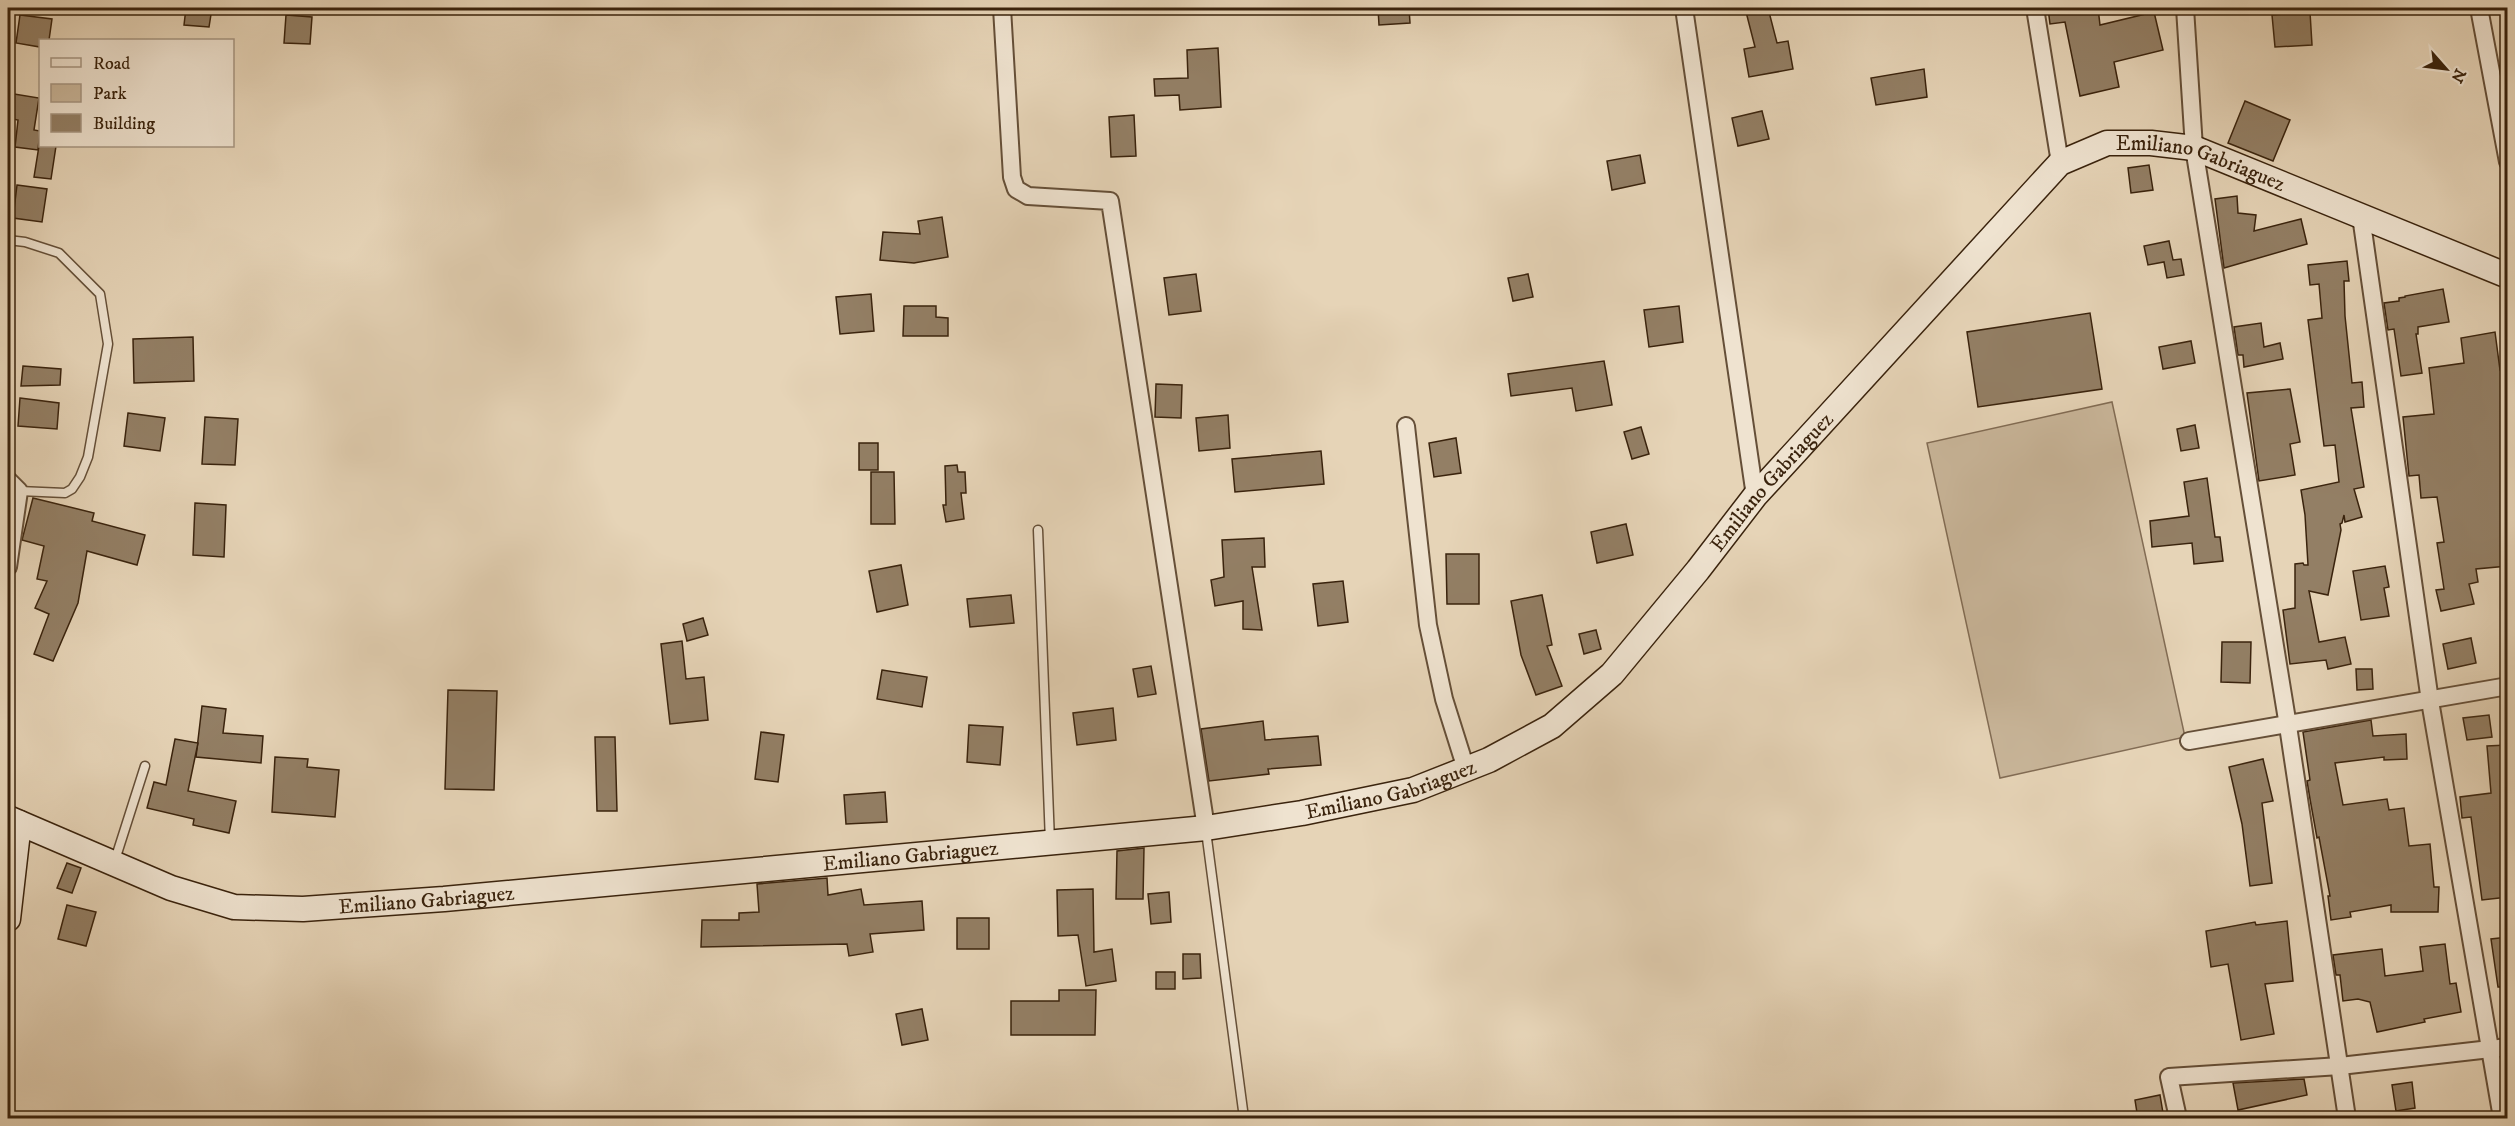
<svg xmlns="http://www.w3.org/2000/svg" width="2515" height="1126" viewBox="0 0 2515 1126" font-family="'IM FELL DW Pica',serif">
<rect width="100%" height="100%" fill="#e6d4b7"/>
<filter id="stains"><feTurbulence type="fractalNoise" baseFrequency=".00333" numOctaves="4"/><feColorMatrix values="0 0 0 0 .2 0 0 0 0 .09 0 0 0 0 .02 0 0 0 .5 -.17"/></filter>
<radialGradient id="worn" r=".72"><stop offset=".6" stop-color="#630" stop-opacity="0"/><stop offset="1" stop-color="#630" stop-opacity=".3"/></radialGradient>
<!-- green -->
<path fill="#c9b69a" stroke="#826c54" stroke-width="1.5" d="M2112 402 2185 737 2000 778 1927 443Z"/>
<!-- building -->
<g fill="#937f65" stroke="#3a230d" stroke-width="1.5">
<path d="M186 8H212L209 27 184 25Z"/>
<path d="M1378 8H1409L1410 23 1379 25Z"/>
<path d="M1745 8H1768L1777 43 1788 41 1793 69 1749 77 1744 49 1755 47Z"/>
<path d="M2048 8H2098L2100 25 2154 12 2163 50 2114 62 2119 87 2080 96 2065 22 2050 24Z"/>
<path d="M2310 12 2312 45 2275 47 2272 15Z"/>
<path d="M20 15 52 19 49 40H40V47L16 43Z"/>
<path d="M286 15 312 17 310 44 284 43Z"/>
<path d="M1218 48 1221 107 1180 110 1179 95 1155 96 1154 79 1188 78 1187 50Z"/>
<path d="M1924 69 1927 97 1876 105 1871 78Z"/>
<path d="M8 93 39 98 34 130 40 131 38 150 15 147 18 120 8 118Z"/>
<path d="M2245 101 2290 120 2273 161 2228 143Z"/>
<path d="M1762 111 1769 139 1738 146 1732 118Z"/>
<path d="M1134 115 1136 156 1111 157 1109 117Z"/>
<path d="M39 146H56L51 179 34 177Z"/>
<path d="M1640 155 1645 183 1612 190 1607 161Z"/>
<path d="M2149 165 2153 190 2131 193 2128 168Z"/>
<path d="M17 185 47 189 42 222 13 218Z"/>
<path d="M2237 196 2238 213 2256 215 2254 231 2301 219 2307 244 2224 268 2215 199Z"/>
<path d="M942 217 948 257 914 263 880 260 883 232 920 234 918 221Z"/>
<path d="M2169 241 2173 260 2181 259 2184 275 2167 278 2164 262 2148 265 2144 246Z"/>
<path d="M2347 261 2349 281H2344L2345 316 2352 383 2362 382 2364 407 2351 408 2364 487 2354 489 2362 517 2345 522 2344 515 2342 523 2340 524 2341 530 2328 595 2309 591 2319 642 2345 637 2351 664 2328 669 2326 660 2290 664 2283 610 2295 608V564L2303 563 2304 565H2308L2305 515 2301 490 2339 482 2335 445 2324 446 2308 320 2322 318 2319 284 2310 285 2308 265Z"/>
<path d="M1196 274 1201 311 1169 315 1164 278Z"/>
<path d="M1528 274 1533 297 1513 301 1508 278Z"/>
<path d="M2443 289 2449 322 2418 327V334H2416L2422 373 2401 376 2394 329 2388 330 2384 303 2399 301V298L2405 297V296Z"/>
<path d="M871 294 874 331 840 334 836 297Z"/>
<path d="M904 306H936V317L948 318V336H903Z"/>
<path d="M1679 306 1683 342 1649 347 1644 310Z"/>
<path d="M2090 313 2102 389 1978 407 1967 332Z"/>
<path d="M2261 323 2264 347 2280 343 2283 359 2244 367 2243 355H2238L2234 327Z"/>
<path d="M2495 332 2500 370 2508 369V394L2505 395V455H2508V480H2503L2505 521 2508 520V566L2476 569 2478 582 2469 584 2474 604 2441 611 2436 590 2444 589 2437 543 2444 542 2437 497 2421 498 2419 475 2409 476 2403 417 2434 414 2429 368 2464 363 2461 338Z"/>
<path d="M193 337 194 381 134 383 133 339Z"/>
<path d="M2191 341 2195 363 2163 369 2159 347Z"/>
<path d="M1604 361 1612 405 1576 411 1572 388 1511 396 1508 374Z"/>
<path d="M23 366 61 369 60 385 21 386Z"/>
<path d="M1156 384 1182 385 1181 418 1155 417Z"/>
<path d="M2290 389 2300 442 2290 444 2295 475 2259 481 2247 393Z"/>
<path d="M20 398 59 403 57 429 18 426Z"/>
<path d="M128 413 165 418 160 451 124 446Z"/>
<path d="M1228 415 1230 448 1199 451 1196 418Z"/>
<path d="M205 417 238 419 235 465 202 464Z"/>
<path d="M2195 425 2199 448 2181 451 2177 429Z"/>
<path d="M1641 427 1649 454 1632 459 1624 432Z"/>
<path d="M1456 438 1461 473 1434 477 1429 443Z"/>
<rect x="859" y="443" width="19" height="27"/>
<path d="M1321 451 1324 484 1235 492 1232 459Z"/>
<path d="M957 465 958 472H965L966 493H961L964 519 946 522 943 505H946L945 466Z"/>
<path d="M871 472H894L895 524H871Z"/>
<path d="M2207 478 2215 537H2220L2223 561 2194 564 2192 543 2152 547 2150 521 2189 516 2184 482Z"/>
<path d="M33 498 94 513 92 521 145 535 137 565 87 551 78 603 53 661 34 654 49 614 35 608 47 581 37 579 44 546 22 540Z"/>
<path d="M195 503 226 505 224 557 193 555Z"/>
<path d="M1626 524 1633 555 1597 563 1591 532Z"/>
<path d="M1264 538 1265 567H1252L1262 630 1243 629V601L1215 606 1211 580 1224 577 1222 540Z"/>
<path d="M1446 554H1479V604H1447Z"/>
<path d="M901 565 908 605 877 612 869 571Z"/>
<path d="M2385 566 2389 587 2384 588 2389 616 2361 620 2353 571Z"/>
<path d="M1343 581 1348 622 1318 626 1313 584Z"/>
<path d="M1011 595 1014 623 970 627 967 599Z"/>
<path d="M1542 595 1552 645 1547 646 1562 686 1536 695 1521 655 1511 601Z"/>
<path d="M703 618 708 635 687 641 683 624Z"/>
<path d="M1596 630 1601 649 1584 654 1579 634Z"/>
<path d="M2471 638 2476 663 2448 669 2443 644Z"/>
<path d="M682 641 686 679 704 677 708 720 670 724 661 644Z"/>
<path d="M2222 642H2251L2250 683 2221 682Z"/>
<path d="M1151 666 1156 694 1138 697 1133 669Z"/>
<path d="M2356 669H2372L2373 689 2357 690Z"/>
<path d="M882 670 927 677 922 707 877 699Z"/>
<path d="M448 690 497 691 494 790 445 789Z"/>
<path d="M202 706 226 709 223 733 263 736 261 763 196 757Z"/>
<path d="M1113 708 1116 740 1077 745 1073 713Z"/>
<path d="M2489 715 2492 737 2467 740 2463 718Z"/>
<path d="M2371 720 2373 736 2406 734 2407 759 2384 760V757L2335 763 2343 805 2387 799 2389 810 2404 808 2409 846 2430 844 2434 887H2439L2438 912H2391V905L2350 912 2351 917 2331 920 2328 896H2330L2319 837 2317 838 2310 799 2307 781 2310 780 2303 732Z"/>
<path d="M1263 721 1265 740 1318 736 1321 765 1268 769 1269 774 1209 781 1201 729Z"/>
<path d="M969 725 1003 727 1000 765 967 762Z"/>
<path d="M761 732 784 735 778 782 755 779Z"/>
<path d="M595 737H615L617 811H597Z"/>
<path d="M175 739 198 743 188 791 236 801 229 833 193 825 194 819 147 808 154 782 166 785Z"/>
<path d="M2507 745 2508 897 2482 900 2471 817 2462 818 2460 797 2491 793 2487 746Z"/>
<path d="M275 757 308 759 307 767 339 770 335 817 272 812Z"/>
<path d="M2263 759 2273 801 2262 803 2272 883 2250 886 2242 824 2229 767Z"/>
<path d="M885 792 887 822 846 824 844 795Z"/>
<path d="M1144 848 1143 899H1116L1117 851Z"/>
<path d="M67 863 81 868 72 893 57 888Z"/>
<path d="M827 878 828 895 861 889 864 905 922 901 924 930 870 934 873 952 849 956 847 944 701 947 702 920H739V913L759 912 757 884Z"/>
<path d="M1093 889 1094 952 1112 949 1116 981 1086 986 1078 935 1058 936 1057 890Z"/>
<path d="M1169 892 1171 922 1151 924 1148 894Z"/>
<path d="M67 905 96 912 86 946 58 939Z"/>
<rect x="957" y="918" width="32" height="31"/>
<path d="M2287 921 2293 981 2265 984 2274 1034 2241 1040 2228 964 2211 967 2206 931 2255 922 2256 925Z"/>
<path d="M2508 937V987H2498L2491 939Z"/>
<path d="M2445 944 2450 984 2456 983 2461 1012 2424 1019 2425 1022 2377 1032 2370 1002 2358 999 2343 1001 2340 975H2336L2333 955 2382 949 2385 976 2423 971 2420 947Z"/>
<path d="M1183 954H1200L1201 978 1183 979Z"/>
<rect x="1156" y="972" width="19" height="17"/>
<path d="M1059 990H1096L1095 1035H1011V1001H1059Z"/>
<path d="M922 1009 928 1040 902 1045 896 1014Z"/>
<path d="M2304 1079 2307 1095 2238 1110 2233 1083Z"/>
<path d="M2412 1082 2415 1108 2396 1111 2392 1085Z"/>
<path d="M2160 1095 2164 1119H2138L2135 1100Z"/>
</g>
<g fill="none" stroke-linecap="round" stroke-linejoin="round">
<defs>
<g id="lane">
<path d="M8 240 25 242 59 253 100 294 108 344 88 457 80 477 72 489 65 493 19 491"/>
<path d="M1038 530 1050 842"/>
<path d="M1206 831 1244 1118"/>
<path d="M115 860 145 766"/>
</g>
<g id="street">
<path d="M1002 8 1012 177 1016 189 1028 196 1110 201 1206 828"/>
<path d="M1684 8 1755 496"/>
<path d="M2035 8 2060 163"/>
<path d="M2185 8 2194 148 2288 726 2347 1118"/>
<path d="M2479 8 2508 162"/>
<path d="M2361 216 2430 701 2502 1118"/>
<path d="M1406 426 1428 625 1444 699 1466 769"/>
<path d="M8 480 19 491 8 567"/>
<path d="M2189 741 2508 686"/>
<path d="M2178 1118 2169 1077 2340 1066 2508 1047"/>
</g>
<g id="secondary">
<path id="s1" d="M8 818 171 888 234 907 303 909 444 899 1206 828 1302 813 1413 790 1489 760 1552 726 1612 674 1698 570 1755 496 2060 163 2107 143H2151L2194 148 2508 276"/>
<path d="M8 919 19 823"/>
</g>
</defs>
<!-- lane casing -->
<use href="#lane" stroke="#654f38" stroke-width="11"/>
<!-- street casing -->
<use href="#street" stroke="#654f38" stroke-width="20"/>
<!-- secondary casing -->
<use href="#secondary" stroke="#3a230d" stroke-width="27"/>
<!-- lane -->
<use href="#lane" stroke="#efe3d0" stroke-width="8"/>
<!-- street -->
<use href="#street" stroke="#efe3d0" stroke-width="16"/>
<!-- secondary -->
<use href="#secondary" stroke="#efe3d0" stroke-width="24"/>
</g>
<g text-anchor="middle" stroke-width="5" stroke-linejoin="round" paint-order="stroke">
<!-- street labels -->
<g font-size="21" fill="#3a230d" stroke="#efe3d0">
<text dy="7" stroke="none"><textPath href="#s1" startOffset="2490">Emiliano Gabriaguez</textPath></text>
<text dy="7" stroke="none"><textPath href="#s1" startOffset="1912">Emiliano Gabriaguez</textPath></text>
<text dy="7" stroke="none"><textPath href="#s1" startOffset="1408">Emiliano Gabriaguez</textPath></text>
<text dy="7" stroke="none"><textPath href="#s1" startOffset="922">Emiliano Gabriaguez</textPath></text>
<text dy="7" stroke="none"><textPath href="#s1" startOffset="436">Emiliano Gabriaguez</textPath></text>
</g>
</g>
<!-- margin -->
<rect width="2515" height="1126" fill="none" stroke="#e6d4b7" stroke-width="30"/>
<rect x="9" y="9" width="2497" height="1108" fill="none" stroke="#3a230d" stroke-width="3"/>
<rect x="15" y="15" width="2485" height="1096" fill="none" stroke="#3a230d" stroke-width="1.5"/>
<!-- legend -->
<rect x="39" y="39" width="195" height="108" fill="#efe3d0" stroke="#a79682" stroke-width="1.5"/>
<rect x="51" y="58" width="30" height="9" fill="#efe3d0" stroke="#a79682" stroke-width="1.5"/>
<text x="93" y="69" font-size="18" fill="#3a230d">Road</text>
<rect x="51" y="84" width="30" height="18" fill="#c9b69a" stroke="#a79682" stroke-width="1.5"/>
<text x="93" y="99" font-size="18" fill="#3a230d">Park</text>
<rect x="51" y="114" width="30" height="18" fill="#937f65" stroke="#a79682" stroke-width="1.5"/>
<text x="93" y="129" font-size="18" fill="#3a230d">Building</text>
<!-- north arrow -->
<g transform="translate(2446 69) rotate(118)" stroke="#efe3d0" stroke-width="4.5" paint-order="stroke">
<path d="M0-4.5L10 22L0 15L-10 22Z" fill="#3a230d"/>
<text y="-9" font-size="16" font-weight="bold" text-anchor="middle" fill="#3a230d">N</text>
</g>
<rect width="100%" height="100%" filter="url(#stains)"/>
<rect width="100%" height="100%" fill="url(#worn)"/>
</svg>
